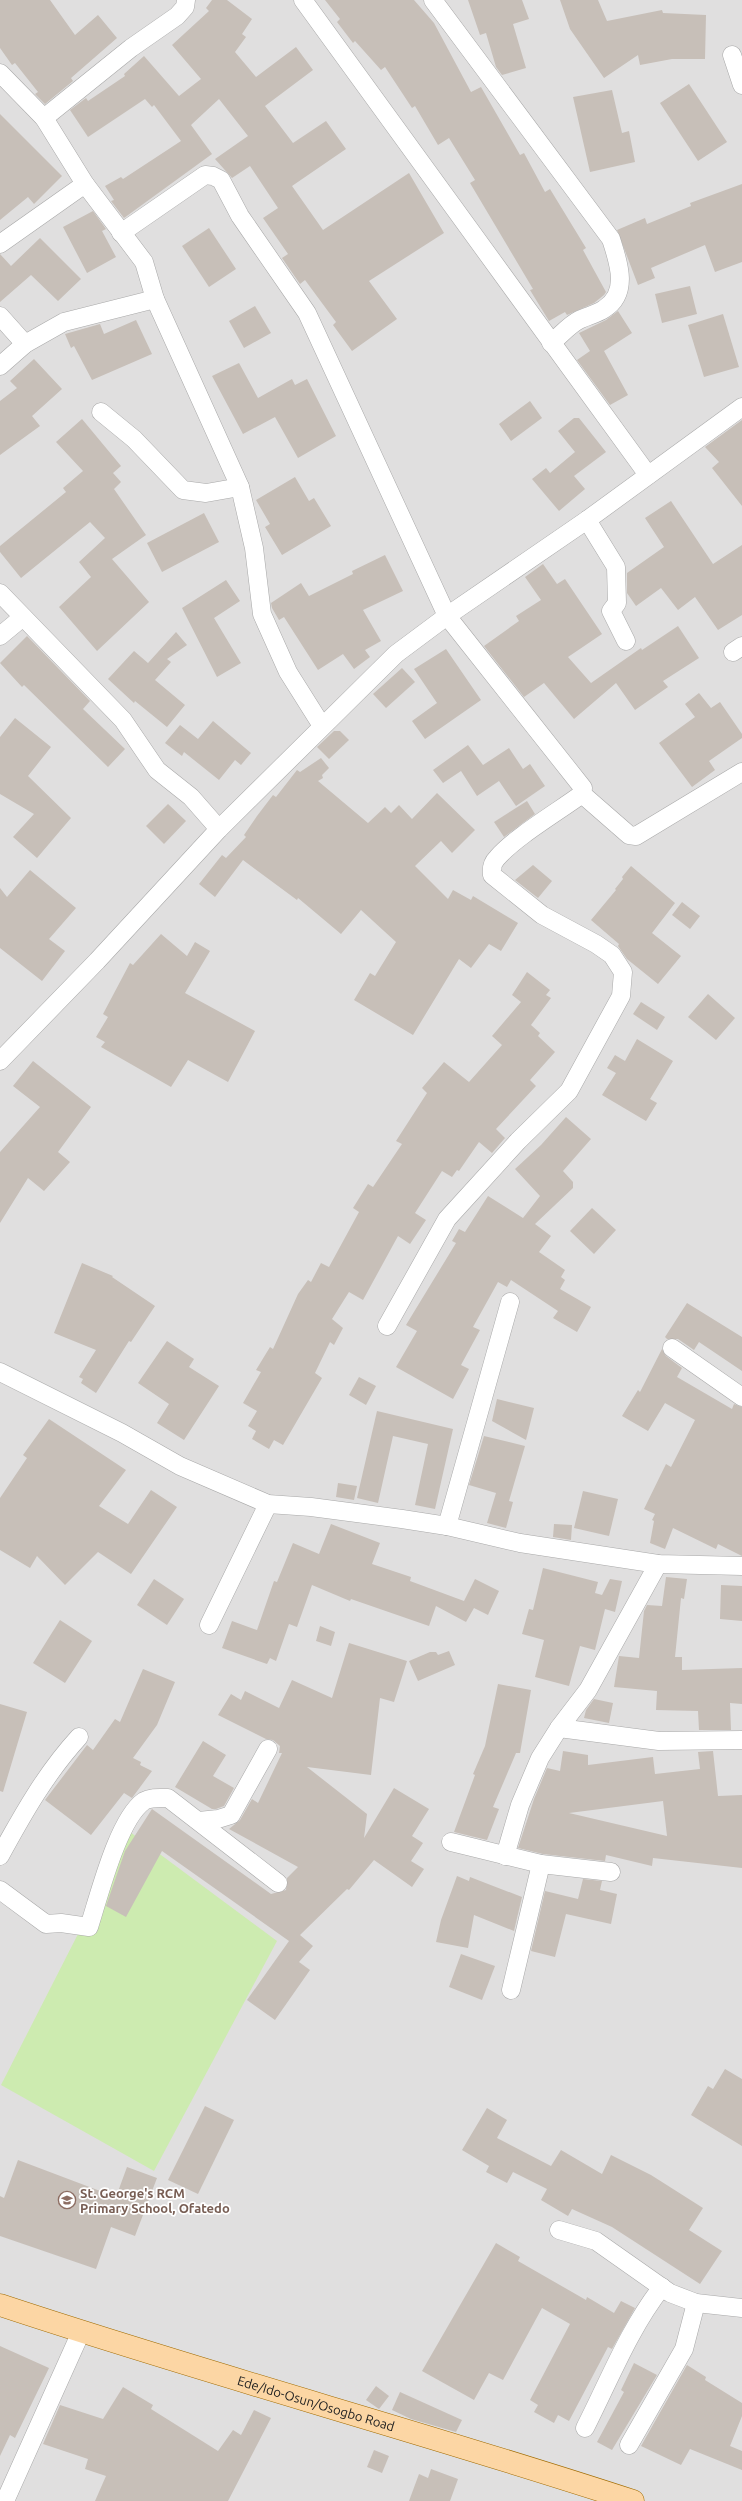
<svg xmlns="http://www.w3.org/2000/svg" width="742" height="2501" viewBox="0 0 742 2501" font-family="Ubuntu,sans-serif">
<rect width="100%" height="100%" fill="#f2efe9"/>
<!-- residential -->
<rect fill="#e0dfdf" x="0" y="0" width="742" height="2501"/>
<!-- grass -->
<path fill="#cdebb0" d="M130 1832 277 1941 154 2171 1 2085Z"/>
<!-- building -->
<g fill="#c7bfb8" fill-rule="evenodd">
<path d="M0 0H50L75 35 98 15 117 38 71 78 73 81 45 104 35 94 38 92 15 63 12 65 0 48Z"/>
<path d="M212 0H227L252 19 242 34 246 37 235 52 256 77 296 47 313 70 265 106 293 143 326 121 346 149 292 186 323 230 409 173 444 233 369 281 397 319 352 351 333 325 336 322 305 280 300 284 282 258 288 254 263 218 278 208 250 166 232 178 215 159 248 136 219 99 191 125 212 154 124 218 111 201 114 200 105 186 121 177 123 179 181 141 154 105 152 107 145 99 88 137 70 110 86 98 88 101 125 76 124 74 144 56 179 96 201 79 172 45 209 11 206 8Z"/>
<path d="M325 0H414L434 23 471 92 481 87 520 155 524 153 545 192 550 189 586 248 583 250 606 292 604 295 594 303 567 315 565 312 549 321 530 290 533 289 470 183 475 180 449 138 438 145 415 106 412 108 385 67 381 70 355 41 353 43 337 22 340 19Z"/>
<path d="M468 0H522L529 19 513 24 526 68 502 75 496 67 486 33 480 35Z"/>
<path d="M560 0H598L607 21 662 10 663 13 706 15 705 59H672L640 65 638 55 604 78 570 29Z"/>
<path d="M689 84 727 142 698 161 660 103Z"/>
<path d="M612 90 622 133 629 131 635 162 590 172 573 97Z"/>
<path d="M0 114 62 176 34 204 28 197 0 220Z"/>
<path d="M742 184V262L715 272 705 245 651 268 655 278 638 285 617 230 645 218 647 224 691 206 690 203Z"/>
<path d="M93 211 106 229 102 231 116 257 87 273 63 227Z"/>
<path d="M209 228 236 269 209 287 182 246Z"/>
<path d="M40 238 81 279 58 301 31 275 0 302V254L11 266Z"/>
<path d="M690 286 697 314 662 323 655 294Z"/>
<path d="M255 306 271 333 244 348 229 321Z"/>
<path d="M618 311 632 333 604 351 628 395 610 405 577 360 590 351 579 333 606 320Z"/>
<path d="M723 314 739 367 704 377 688 325Z"/>
<path d="M136 320 152 354 92 380 74 346 71 348 65 334 100 324 104 334Z"/>
<path d="M34 359 62 389 32 416 40 426 0 455V401L17 388 10 381Z"/>
<path d="M239 363 258 398 292 379 295 385 307 379 336 436 298 458 275 417 243 434 212 376Z"/>
<path d="M530 401 542 418 511 441 499 424Z"/>
<path d="M574 418H579L606 452 574 476 585 489 559 511 532 479 546 468 550 473 575 452 558 431Z"/>
<path d="M82 419 121 466 113 473 121 482 114 489 146 535 112 559 149 602 97 651 59 607 91 577 79 562 105 538 90 522 21 578 0 552V546L66 492 63 488 83 471 56 442Z"/>
<path d="M742 420V506L712 468 719 462 705 447Z"/>
<path d="M295 477 309 501 314 498 331 526 282 555 265 527 270 524 256 500Z"/>
<path d="M671 501 713 564 742 545V615L718 630 695 597 678 610 661 588 636 606 627 593V573L664 547 645 518Z"/>
<path d="M204 513 219 542 162 572 147 543Z"/>
<path d="M385 555 403 591 363 610 381 641 365 650 370 657 354 669 343 654 318 670 284 617 279 620 272 608 271 603 301 583 309 596 353 574 352 571Z"/>
<path d="M543 564 557 584 565 579 602 634 568 657 591 683 641 648 642 650 678 626 699 658 663 681 668 687 635 710 616 683 574 719 544 683 524 697 484 646 519 621 516 616 541 600 525 577Z"/>
<path d="M226 580 240 601 214 618 241 663 217 677 182 608Z"/>
<path d="M176 632 187 645 167 659 171 662 155 680 185 705 167 727 135 701 134 703 108 679 134 651 148 663Z"/>
<path d="M27 636 90 701 83 709 125 749 108 767 24 685 22 687 0 663Z"/>
<path d="M446 649 481 700 425 739 412 721 437 703 414 669Z"/>
<path d="M402 668 415 682 386 708 373 694Z"/>
<path d="M699 693 711 708 720 702 742 734V738L709 761 715 770 692 787 659 743 695 717 685 704Z"/>
<path d="M15 718 51 747 28 776 71 818 37 858 13 837 34 814 0 794V737Z"/>
<path d="M213 721 251 753 241 765 235 760 219 780 184 752 182 756 165 743 180 725 198 739Z"/>
<path d="M334 731H340L349 740 329 759 317 747Z"/>
<path d="M468 745 483 765 509 748 523 769 530 764 545 786 516 806 499 781 477 796 461 771 443 783 433 770Z"/>
<path d="M321 758 329 768 322 775 323 778 318 781 368 823 385 807 391 813 399 805 412 819 437 793 475 830 452 853 441 841 415 866 448 899 453 890 471 900 473 896 518 923 501 951 489 944 471 968 459 959 413 1035 354 1000 370 973 375 976 396 942 361 910 341 934 298 898 297 900 243 860 215 897 199 884 222 855 226 858 246 837 244 835 257 816 273 795 276 797 297 770 300 772Z"/>
<path d="M527 801 535 814 504 837 494 822Z"/>
<path d="M168 804 186 821 164 844 146 826Z"/>
<path d="M533 865 552 881 538 898 515 880Z"/>
<path d="M631 866 675 903 652 933 681 956 658 984 627 959 618 946 619 944 591 920 616 890 615 889 623 879 622 877Z"/>
<path d="M30 870 76 908 49 939 65 951 42 981 0 948V888L7 897Z"/>
<path d="M682 902 700 916 690 929 672 915Z"/>
<path d="M161 934 187 956 195 942 210 951 185 993 255 1031 228 1082 188 1060 171 1087 101 1047 105 1042 96 1037 108 1017 103 1014 130 963 133 965Z"/>
<path d="M527 972 550 990 546 995 551 998 531 1025 540 1033 538 1036 555 1052 530 1080 536 1086 496 1129 505 1138 492 1153 479 1142 459 1171 457 1170 452 1177 442 1171 415 1213 426 1220 410 1244 398 1236 363 1300 349 1292 332 1319 343 1328 334 1345 330 1342 315 1373 322 1378 283 1445 274 1440 269 1449 252 1439 256 1431 248 1426 257 1411 243 1403 261 1372 256 1370 270 1347 273 1349 298 1294 308 1280 311 1282 321 1263 329 1267 359 1212 353 1208 368 1184 373 1187 402 1144 396 1141 427 1093 422 1088 444 1062 469 1082 502 1045 492 1036 521 1002 512 995Z"/>
<path d="M708 994 735 1018 716 1040 688 1017Z"/>
<path d="M641 1002 665 1017 657 1030 633 1014Z"/>
<path d="M637 1039 673 1061 650 1099 657 1103 646 1121 602 1095 616 1073 607 1068 615 1055 625 1061Z"/>
<path d="M33 1061 91 1107 58 1152 70 1162 44 1191 28 1178 0 1223V1152L40 1107 13 1086Z"/>
<path d="M566 1117 591 1139 563 1171 573 1182V1188L535 1224 551 1236 539 1252 565 1270 561 1277 565 1280 560 1289 591 1307 577 1332 553 1318 558 1311 511 1280 507 1287 498 1282 473 1327 480 1330 461 1365 469 1369 453 1399 396 1367 417 1331 406 1325 456 1243 452 1241 459 1229 465 1232 488 1196 523 1218 540 1196 515 1169 541 1145Z"/>
<path d="M592 1208 616 1230 594 1254 570 1231Z"/>
<path d="M82 1263 113 1276 112 1277 155 1306 131 1342 129 1341 96 1393 81 1383 83 1379 79 1377 96 1350 54 1333Z"/>
<path d="M687 1303 742 1337V1371L699 1342 694 1350 678 1339H667L665 1337Z"/>
<path d="M167 1341 194 1359 189 1367 219 1386 184 1440 157 1423 169 1404 138 1383Z"/>
<path d="M662 1349 666 1356 682 1368 677 1377 732 1409 734 1404 742 1407V1556L718 1544 716 1549 673 1528 665 1549 650 1543 654 1521 652 1520 655 1514 644 1509 666 1464 671 1467 695 1420 665 1403 648 1431 622 1416 638 1390 640 1392Z"/>
<path d="M359 1377 376 1386 366 1405 349 1395Z"/>
<path d="M497 1399 534 1408 526 1440 492 1421Z"/>
<path d="M377 1411 453 1429 435 1509 415 1505 428 1444 393 1436 378 1503 357 1498Z"/>
<path d="M49 1419 126 1470 99 1506 128 1524 151 1490 177 1507 131 1574 98 1552 65 1585 37 1556 30 1568 0 1550V1498L27 1458 23 1455Z"/>
<path d="M484 1436 525 1446 509 1501 513 1502 506 1528 487 1523 496 1493 469 1485Z"/>
<path d="M338 1483 357 1486 354 1500 336 1497Z"/>
<path d="M583 1491 618 1499 609 1536 574 1528Z"/>
<path d="M331 1524 380 1543 372 1564 411 1577 410 1581 464 1601 475 1579 499 1591 488 1615 474 1608 466 1622 436 1606 429 1626 351 1599 350 1601 312 1585 297 1627 289 1624 276 1661 270 1658 267 1664 222 1648 232 1621 257 1630 274 1581 277 1582 293 1543 319 1554Z"/>
<path d="M554 1524 572 1525 571 1540 553 1537Z"/>
<path d="M543 1568 598 1582 595 1593 602 1595 610 1579 622 1581 615 1612 605 1609 595 1650 580 1646 569 1686 535 1677 544 1640 522 1634 529 1609 533 1610Z"/>
<path d="M666 1577 687 1579 684 1599 681 1598 675 1657H682V1670L742 1668V1704L730 1703 731 1730H699L698 1711 656 1710 657 1691 614 1687 619 1656 639 1658 644 1611 647 1605 662 1606Z"/>
<path d="M154 1579 184 1599 167 1625 137 1605Z"/>
<path d="M721 1585 742 1586V1621L720 1619Z"/>
<path d="M60 1620 92 1641 65 1683 33 1663Z"/>
<path d="M320 1626 335 1632 331 1646 316 1641Z"/>
<path d="M349 1643 407 1661 394 1702 380 1698 371 1775 307 1767 367 1814 364 1838 394 1788 429 1809 412 1836 423 1843 411 1861 424 1869 412 1887 374 1860 349 1890 347 1889 300 1935 313 1946 299 1962 310 1970 275 2020 247 2000 289 1941 162 1851 126 1917 106 1906 125 1851 152 1809 271 1894 286 1890 287 1878 298 1867 229 1829 240 1820 252 1799 258 1803 282 1753H279L280 1746 273 1740 266 1739 218 1715 231 1694 241 1700 245 1691 279 1708 292 1680 332 1698Z"/>
<path d="M449 1651 455 1665 418 1681 409 1661 430 1652H436L438 1655Z"/>
<path d="M143 1669 175 1682 157 1725 133 1758 141 1762 140 1765 152 1771 132 1798 124 1793 91 1835 45 1800 87 1745 93 1750 115 1719 120 1722Z"/>
<path d="M498 1684 531 1690 520 1753H516L493 1807 499 1809 487 1840 454 1832 475 1775 473 1774 485 1746Z"/>
<path d="M594 1699 613 1703 609 1723 584 1718 586 1710Z"/>
<path d="M0 1704 27 1712 3 1792 0 1791Z"/>
<path d="M203 1741 226 1755 213 1776 234 1788 224 1806 216 1809H212L175 1787Z"/>
<path d="M563 1751 588 1755V1765L653 1757 655 1774 700 1769 698 1752 713 1751 718 1796 742 1795V1868L653 1858 652 1866 606 1855 605 1861 543 1854 518 1848 534 1799 547 1768 560 1771ZM663 1801 667 1836 569 1813Z"/>
<path d="M457 1876 469 1881 470 1877 522 1897 514 1931 474 1915 468 1948 436 1942 441 1920Z"/>
<path d="M583 1879 602 1881 600 1890 617 1894 611 1924 566 1914 555 1957 531 1951 545 1891 578 1899Z"/>
<path d="M461 1954 495 1966 482 2000 449 1987Z"/>
<path d="M725 2069 742 2079V2146L691 2115 708 2086 713 2089Z"/>
<path d="M205 2106 234 2120 198 2194 168 2180Z"/>
<path d="M487 2108 507 2120 497 2138 551 2166 561 2150 602 2174 611 2155 651 2175 703 2208 689 2230 722 2251 700 2284 612 2227 572 2209 568 2216 541 2200 547 2189 513 2172 507 2183 486 2172 489 2166 462 2150Z"/>
<path d="M18 2160 116 2197 127 2167 157 2178 135 2236 111 2227 96 2269 0 2236V2196L4 2198Z"/>
<path d="M496 2243 520 2257 518 2261 586 2300 587 2297 614 2313 621 2301 635 2308 612 2349 608 2347 569 2421 558 2415 554 2423 534 2412 538 2405 530 2400 570 2324 542 2308 503 2380 489 2373 474 2400 422 2371Z"/>
<path d="M0 2346 49 2368 15 2438 10 2435 0 2456Z"/>
<path d="M634 2363 657 2375 612 2450 597 2442 624 2392 621 2390Z"/>
<path d="M687 2365 706 2377 705 2380 742 2403V2416L730 2446 742 2451V2470L690 2449 681 2465 641 2446Z"/>
<path d="M376 2386 389 2396 379 2409 366 2400Z"/>
<path d="M123 2387 153 2405 151 2409 218 2451 233 2430 241 2435 254 2410 271 2418 228 2501H95L106 2476 85 2469 88 2459 43 2444 60 2405 103 2419Z"/>
<path d="M400 2392 462 2420 456 2432 411 2419 392 2410Z"/>
<path d="M374 2450 389 2456 382 2473 367 2467Z"/>
<path d="M431 2469 458 2479 450 2501H409L419 2474 428 2478Z"/>
</g>
<g fill="none" stroke-linecap="round" stroke-linejoin="round">
<defs>
<g id="minor">
<path d="M303 0 648 475"/>
<path d="M433 0 611 239C618 261 630 293 604 309 597 314 587 316 579 320 569 325 560 336 551 343"/>
<path d="M732 55 742 85"/>
<path d="M0 73 44 118 85 184 144 262 155 299 240 487 254 548 262 614 288 672 322 726"/>
<path d="M44 118 131 48 177 16 185 7 186 0"/>
<path d="M121 233 205 175 213 176 221 180 240 216 307 313 447 616 583 788 582 794C559 811 515 837 497 858 492 863 491 868 492 875L542 915 596 944 612 955 623 972 621 996 569 1091 518 1141 447 1219 387 1326"/>
<path d="M0 244 85 184"/>
<path d="M0 316 25 344"/>
<path d="M0 366 25 344 64 322 155 299"/>
<path d="M101 412 134 439 183 490 206 493 240 487"/>
<path d="M587 520 616 567 617 603 611 611 626 641"/>
<path d="M0 593 123 720 157 770 191 797 219 829"/>
<path d="M0 636 23 617"/>
<path d="M733 652 742 646"/>
<path d="M582 794 629 835 636 836 742 772"/>
<path d="M0 1061 97 961 219 829 396 654 447 616 587 520 742 407"/>
<path d="M672 1348 742 1397"/>
<path d="M0 1372 122 1433 180 1466 268 1504 311 1507 402 1519 447 1526 520 1543 658 1564 742 1566"/>
<path d="M447 1526 510 1302"/>
<path d="M209 1625 268 1504"/>
<path d="M559 1728 659 1741 742 1740"/>
<path d="M199 1821 218 1819 231 1815 268 1749"/>
<path d="M451 1842 541 1864 611 1872"/>
<path d="M0 1856C23 1814 46 1773 79 1737"/>
<path d="M505 1856 520 1805 540 1758 559 1728 588 1690 658 1564"/>
<path d="M0 1890 46 1924 61 1923 89 1927C99 1896 118 1819 144 1801 151 1797 160 1798 168 1798L278 1883"/>
<path d="M511 1990 541 1864"/>
<path d="M559 2230 596 2241 670 2293 696 2303 742 2308"/>
<path d="M585 2428C609 2381 629 2329 662 2287"/>
<path d="M629 2445 684 2349 696 2303"/>
<path d="M5 2501 81 2332"/>
</g>
<g id="major">
<path id="s1" d="M0 2305C210 2375 423 2432 633 2501"/>
</g>
</defs>
<!-- minor casing -->
<use href="#minor" stroke="#a9a9a9" stroke-width="19"/>
<!-- major casing -->
<use href="#major" stroke="#a06b00" stroke-width="23"/>
<!-- minor -->
<use href="#minor" stroke="#fff" stroke-width="18"/>
<!-- major -->
<use href="#major" stroke="#fcd6a4" stroke-width="22"/>
</g>
<!-- icons -->
<defs>
<symbol id="school-ring" viewBox="-11 -11 22 22"><circle r="9.5" fill="#fff" stroke="#8d6e63" stroke-width="1.5"/><path d="M0-5L7-2L0 1L-7-2ZM-4 1L0 2.5L4 1V4Q0 6-4 4Z" fill="#8d6e63"/></symbol>
</defs>
<g fill-rule="evenodd">
<use href="#school-ring" x="57" y="2190" width="20" height="20"/>
</g>
<g text-anchor="middle" stroke-width="3.5" stroke-linejoin="round" paint-order="stroke">
<!-- education labels -->
<g font-size="13" font-weight="bold" fill="#785e54" stroke="#fff" text-anchor="start">
<text x="80" y="2198">St. George's RCM<tspan x="80" dy="15">Primary School, Ofatedo</tspan></text>
</g>
<!-- street labels -->
<g font-size="13" fill="#222" stroke="#fff">
<text dy="5" stroke="none"><textPath href="#s1" startOffset="331">Ede/Ido-Osun/Osogbo Road</textPath></text>
</g>
</g>
</svg>
